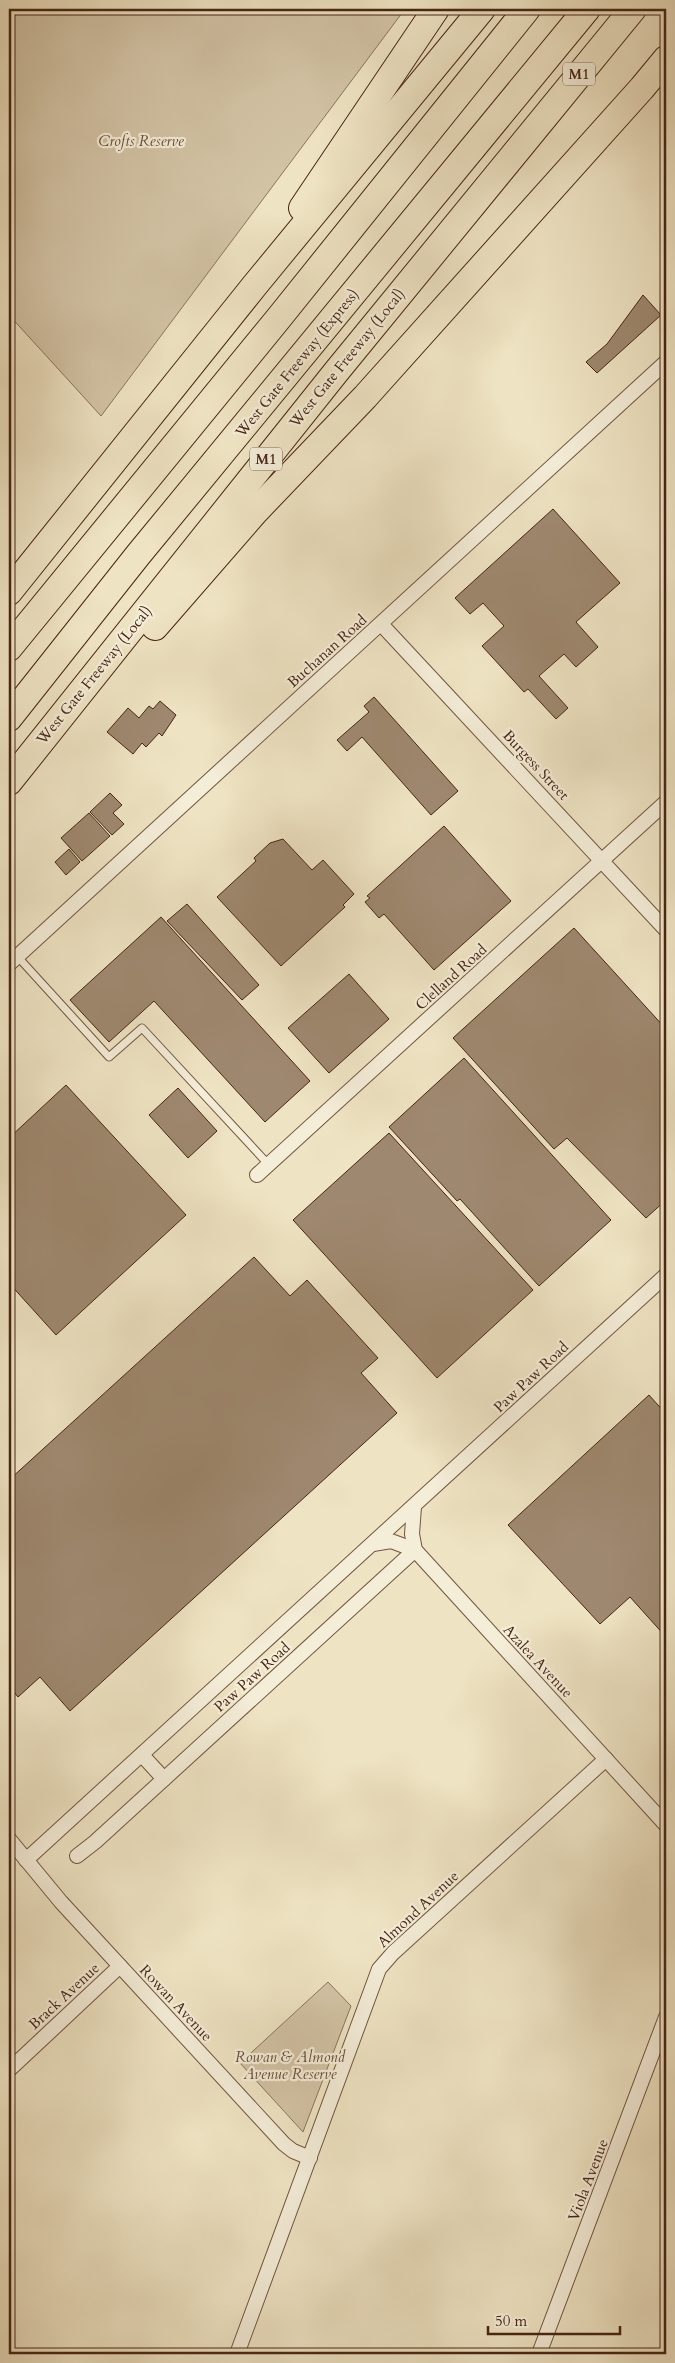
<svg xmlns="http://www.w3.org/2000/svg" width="675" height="2363" viewBox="0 0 675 2363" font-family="Cardo,serif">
<rect width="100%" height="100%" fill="#eee3c3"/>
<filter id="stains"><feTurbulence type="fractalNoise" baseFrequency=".004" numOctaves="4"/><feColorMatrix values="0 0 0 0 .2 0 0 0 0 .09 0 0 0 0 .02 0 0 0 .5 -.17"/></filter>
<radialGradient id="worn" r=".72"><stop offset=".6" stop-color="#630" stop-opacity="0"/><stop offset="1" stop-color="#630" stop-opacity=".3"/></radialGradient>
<!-- green -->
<g fill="#d2c3a5" stroke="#8c745c">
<path d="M9 9H405L101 416 9 315Z"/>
<path d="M328 1982 351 2006 303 2132 240 2063Z"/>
</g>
<!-- building -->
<g fill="#9e886f" stroke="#472614">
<path d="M643 295 661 315 597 373 586 362 607 344Z"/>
<path d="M553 509 620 583 576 622 598 647 576 667 564 654 539 676 568 708 556 719 528 689 524 692 482 646 504 626 483 603 470 614 455 598Z"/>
<path d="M374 697 458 791 431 815 362 737 347 751 337 740 369 712 364 706Z"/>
<path d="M160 701 176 715 162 736 159 733 146 747 142 743 133 754 107 732 128 708 139 718 149 706 153 709Z"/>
<path d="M110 793 122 805 113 813 124 824 112 835 90 812Z"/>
<path d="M89 813 110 836 82 861 61 838Z"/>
<path d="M444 826 511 901 434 970 384 914 379 918 365 902 370 898 367 896Z"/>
<path d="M283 839 312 870 323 860 354 894 343 905 345 907 281 966 217 897 256 861 254 858 270 843Z"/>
<path d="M69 849 80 862 66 875 55 862Z"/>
<path d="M187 904 259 985 242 1000 167 921Z"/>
<path d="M161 917 310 1081 265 1122 154 1001 109 1042 70 1000Z"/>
<path d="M574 928 666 1029V1200L646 1218 567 1138 554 1149 453 1038Z"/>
<path d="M349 974 389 1019 329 1073 288 1028Z"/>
<path d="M464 1058 611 1220 539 1286 460 1199 457 1201 389 1127Z"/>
<path d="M66 1085 186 1215 56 1335 9 1283V1138Z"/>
<path d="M178 1088 217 1131 188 1158 149 1115Z"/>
<path d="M389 1133 533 1290 437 1378 293 1220Z"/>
<path d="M254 1257 290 1296 307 1280 378 1358 361 1373 397 1413 70 1711 40 1677 18 1697 9 1686V1480Z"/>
<path d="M649 1395 666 1414V1637L630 1597 600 1624 508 1525Z"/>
</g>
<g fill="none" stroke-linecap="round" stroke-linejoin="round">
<defs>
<path id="lane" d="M17 956 109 1057 142 1028 269 1165"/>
<g id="street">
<path d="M381 624 666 930"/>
<path d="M9 964 666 362"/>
<path d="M257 1175 666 802"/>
<path d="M414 1507 412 1534 415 1550 666 1825"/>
<path d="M373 1544 391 1541 415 1550"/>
<path d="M142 1755 164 1779"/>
<path d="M9 1839 61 1902 284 2144 293 2151 310 2158"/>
<path d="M77 1856 95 1842 415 1550"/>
<path d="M26 1860 666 1275"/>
<path d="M9 2070 120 1966"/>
<path d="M237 2354 379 1969 393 1953 606 1759"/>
<path d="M539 2354 666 2017"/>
</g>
<g id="highway">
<path d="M302 208 436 9"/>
<path d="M9 592 255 285 482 9"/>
<path d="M155 627 255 512 365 397 642 88 666 59"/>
<path d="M9 648 278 319 527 9"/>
<path d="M9 718 138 555 587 9"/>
<path d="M9 782 336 372 633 9"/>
</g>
</defs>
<!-- lane casing -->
<use href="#lane" stroke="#715540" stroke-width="9"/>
<!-- street casing -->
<use href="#street" stroke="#715540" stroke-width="16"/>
<!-- highway casing -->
<use href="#highway" stroke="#472614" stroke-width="28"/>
<!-- lane -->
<use href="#lane" stroke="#f4edd8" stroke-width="7"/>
<!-- street -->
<use href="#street" stroke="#f4edd8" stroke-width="14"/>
<!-- highway -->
<use href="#highway" stroke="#eee3c3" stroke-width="26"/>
</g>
<g text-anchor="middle" stroke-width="4.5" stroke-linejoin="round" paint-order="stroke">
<!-- shield labels -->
<g fill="#f4edd8" stroke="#7b624f" stroke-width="1">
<rect x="563" y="62.5" width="32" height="23" rx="4"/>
<rect x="250" y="447.5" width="32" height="23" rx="4"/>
</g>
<g font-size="14" font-weight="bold" fill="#472614">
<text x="579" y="79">M1</text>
<text x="266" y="464">M1</text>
</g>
<!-- park labels -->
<g font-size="15" font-style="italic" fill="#6a4d38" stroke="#f4edd8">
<text x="141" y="146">Crofts Reserve</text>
<text x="290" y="2062">Rowan &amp; Almond<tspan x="290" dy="17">Avenue Reserve</tspan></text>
</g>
<!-- street labels -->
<g font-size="15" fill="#472614" stroke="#f4edd8">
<text transform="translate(347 358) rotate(-51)" y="5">West Gate Freeway (Local)</text>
<text transform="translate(297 363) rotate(-51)" y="5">West Gate Freeway (Express)</text>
<text transform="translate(327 651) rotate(-42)" y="5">Buchanan Road</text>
<text transform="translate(94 675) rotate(-51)" y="5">West Gate Freeway (Local)</text>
<text transform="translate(536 765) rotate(47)" y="5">Burgess Street</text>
<text transform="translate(451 977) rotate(-42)" y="5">Clelland Road</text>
<text transform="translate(531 1377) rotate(-43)" y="5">Paw Paw Road</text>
<text transform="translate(538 1661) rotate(47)" y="5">Azalea Avenue</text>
<text transform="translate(252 1677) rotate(-42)" y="5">Paw Paw Road</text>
<text transform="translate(418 1909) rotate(-43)" y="5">Almond Avenue</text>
<text transform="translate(64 1996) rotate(-43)" y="5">Brack Avenue</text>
<text transform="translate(176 2003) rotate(47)" y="5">Rowan Avenue</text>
<text transform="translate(588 2180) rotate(-69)" y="5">Viola Avenue</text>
</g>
</g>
<!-- margin -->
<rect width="675" height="2363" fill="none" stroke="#eee3c3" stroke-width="30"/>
<rect x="10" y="10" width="655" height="2343" fill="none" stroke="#472614" stroke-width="2.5"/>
<rect x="15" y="15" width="645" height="2333" fill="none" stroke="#472614"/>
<!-- scale -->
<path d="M488 2326v8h132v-8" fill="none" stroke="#472614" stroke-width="2.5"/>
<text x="495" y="2326" font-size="15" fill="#472614" stroke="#f4edd8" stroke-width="4" paint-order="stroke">50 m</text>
<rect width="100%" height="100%" filter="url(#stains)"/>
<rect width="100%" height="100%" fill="url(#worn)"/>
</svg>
